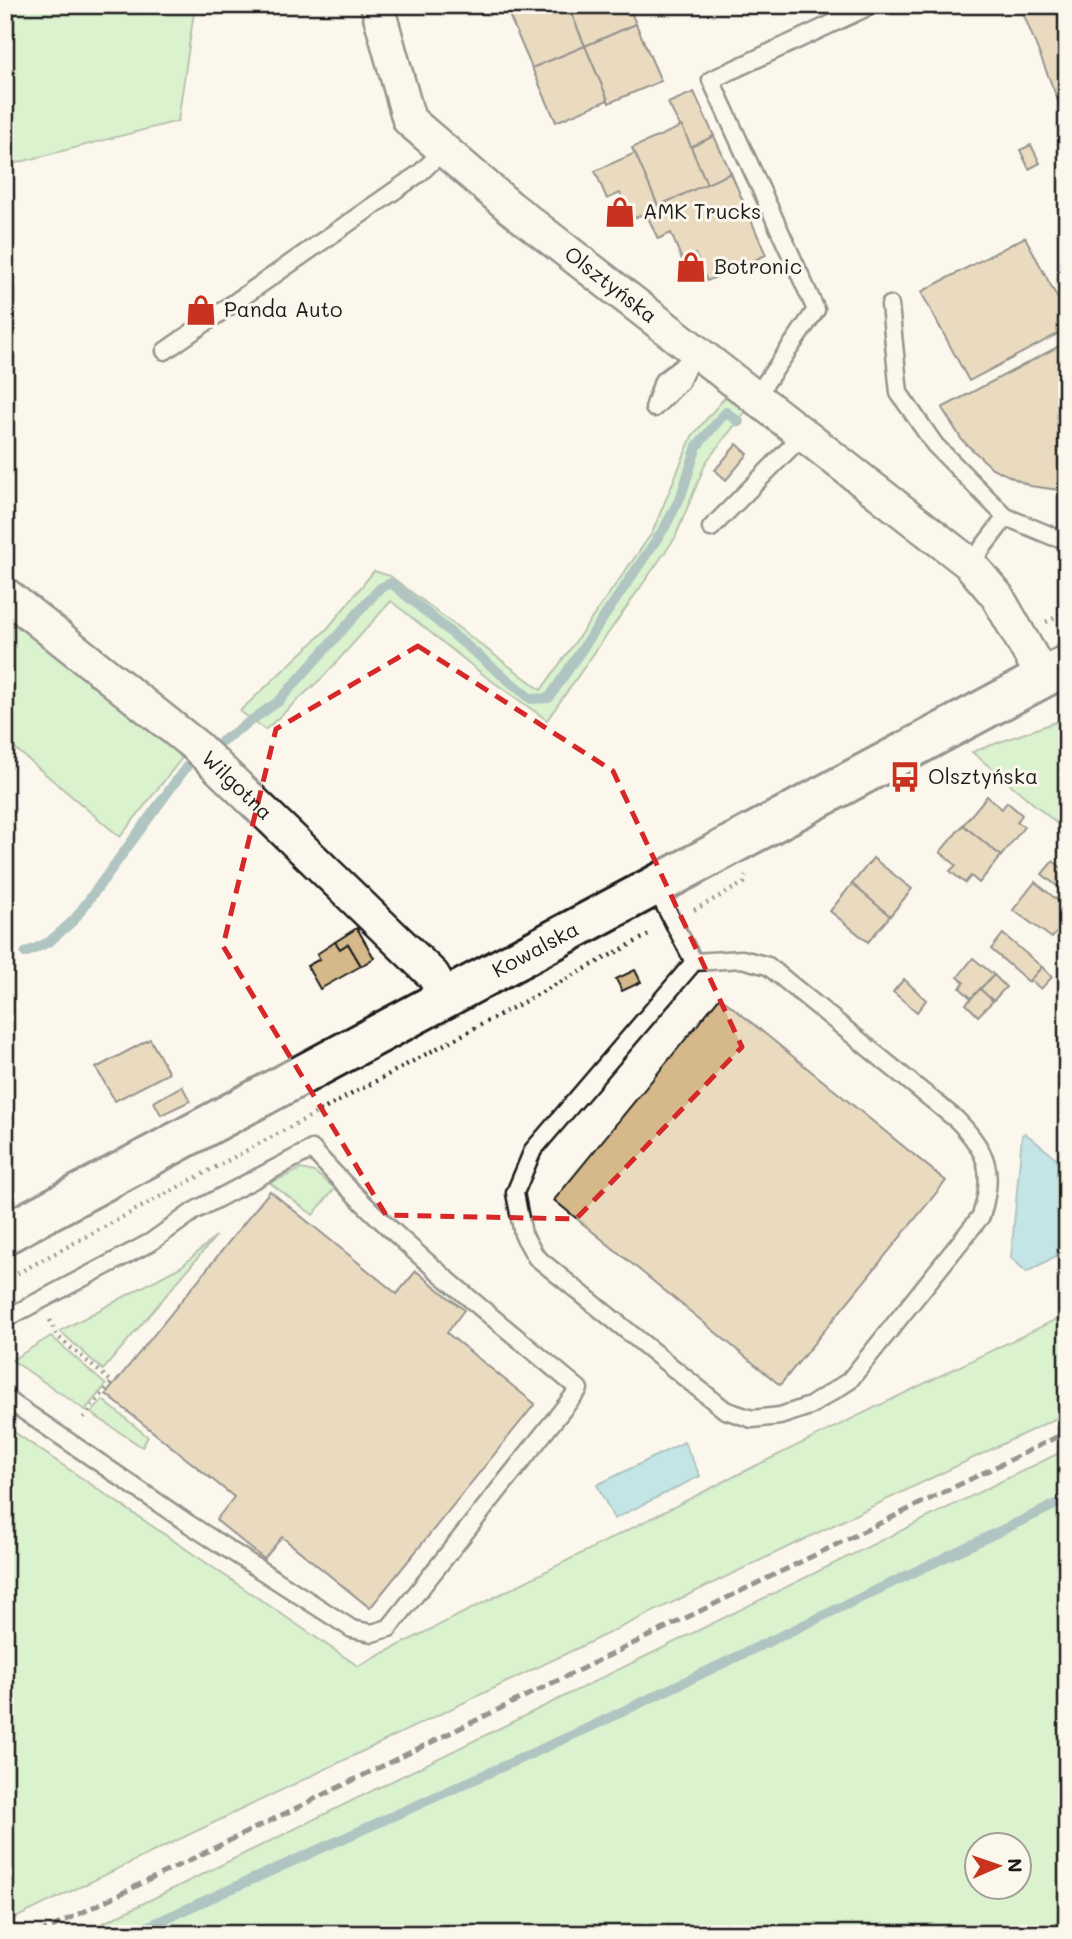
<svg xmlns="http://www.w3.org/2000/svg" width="1072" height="1939" viewBox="0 0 1072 1939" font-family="Mali,sans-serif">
<rect width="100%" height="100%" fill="#fbf7ec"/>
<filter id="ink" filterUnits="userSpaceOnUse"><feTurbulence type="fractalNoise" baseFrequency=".0143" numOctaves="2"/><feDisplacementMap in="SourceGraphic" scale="14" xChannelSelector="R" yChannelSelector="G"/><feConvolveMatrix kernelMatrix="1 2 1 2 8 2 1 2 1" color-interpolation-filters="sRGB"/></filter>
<g filter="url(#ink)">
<!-- green -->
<g fill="#b3eaac" stroke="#688364" stroke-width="2" fill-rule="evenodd">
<path d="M5 5H195L178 121 5 166Z"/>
<path d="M726 396 746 411 706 462 675 538 547 720 485 676 391 601 324 676 265 730 240 711 328 628 374 571 390 576 541 690 652 533 692 436Z"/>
<path d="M5 614 185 754 120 837 5 740Z"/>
<path d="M1067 718V832L972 752Z"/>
<path d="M301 1169 314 1172 335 1188 313 1215 270 1183Z"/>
<path d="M216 1236 103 1370 60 1331 182 1266Z"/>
<path d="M1067 1314V1413L5 1923V1426L358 1666 749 1469Z"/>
<path d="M51 1336 106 1385 85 1410 12 1360Z"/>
<path d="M103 1400 148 1437 142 1447 91 1413Z"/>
<path d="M1067 1449V1934H81ZM1020 1844V1886H978V1844Z"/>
</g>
<!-- water -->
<g fill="#7fcedc" stroke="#57878f" stroke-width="2">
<path d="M1025 1133 1067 1167V1250L1027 1272 1011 1258 1022 1135Z"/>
<path d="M684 1442 700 1476 614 1519 597 1485Z"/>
</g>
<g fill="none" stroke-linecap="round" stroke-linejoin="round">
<!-- stream -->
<g stroke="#57878f" stroke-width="10">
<path d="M1066 738H1067"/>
<path d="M222 741 279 701 380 588 391 583 531 699 549 698 665 527 681 496 697 446 726 412 739 422"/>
<path d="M25 953 49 942 74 920 187 766"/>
<path d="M131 1934 586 1729 1067 1499"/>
</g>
</g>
<!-- building -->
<g fill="#d5b98a" stroke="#1c1c1c" stroke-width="2">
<path d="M531 5H568L585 46 532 68 509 15Z"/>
<path d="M568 5H628L636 24 585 46Z"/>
<path d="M1020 5H1065L1067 123Z"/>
<path d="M636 24 661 81 609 103 585 46Z"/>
<path d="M585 46 608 100 556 122 532 68Z"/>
<path d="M694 92 714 136 691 147 668 103Z"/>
<path d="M682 126 707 184 658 206 632 148Z"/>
<path d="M714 136 731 173 707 184 691 147Z"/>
<path d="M1031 145 1040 163 1029 169 1020 150Z"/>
<path d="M635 153 658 206 731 173 766 255 707 281 695 254 682 260 671 233 658 239 646 213 632 219 620 193 607 199 595 171Z"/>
<path d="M1025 237 1067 316V329L969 381 921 292Z"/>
<path d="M1067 342V491L1030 486 992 468 962 440 942 408Z"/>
<path d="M737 444 748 454 726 480 715 470Z"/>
<path d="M987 796 1002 809 1007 802 1022 815 1017 822 1024 827 1001 856 963 825Z"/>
<path d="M963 825 1001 856 979 883 971 876 965 883 950 871 956 865 940 852Z"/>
<path d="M873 858 912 889 890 916 852 884Z"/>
<path d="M1053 861 1067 872V894L1042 874Z"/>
<path d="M1035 882 1067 908V920L1052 938 1013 910Z"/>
<path d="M852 884 890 916 868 942 830 911Z"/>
<path d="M357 928 374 958 361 966 348 944 340 949 335 942Z"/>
<path d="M1003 934 1042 967 1029 982 991 949Z"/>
<path d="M335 942 340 949 348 944 361 966 320 989 307 966 320 959 317 954Z"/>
<path d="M973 958 994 975 971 998 960 988 964 982 958 977Z"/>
<path d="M1042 967 1052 977 1041 989 1030 980Z"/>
<path d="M635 970 641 982 622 991 616 979Z"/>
<path d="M994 975 1006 987 993 1001 980 989Z"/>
<path d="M904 979 926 1000 917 1012 893 992Z"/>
<path d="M980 989 993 1001 978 1016 966 1004Z"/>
<path d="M720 997 946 1181 780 1385 554 1200Z"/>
<path d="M150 1039 169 1073 115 1101 96 1068Z"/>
<path d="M182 1086 190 1101 161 1115 154 1102Z"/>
<path d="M270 1191 397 1294 416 1271 464 1310 447 1333 535 1404 370 1608 282 1537 264 1559 216 1520 234 1497 106 1394Z"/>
</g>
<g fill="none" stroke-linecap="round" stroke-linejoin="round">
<defs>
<g id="lane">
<path d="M890 305 899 393 935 445 1006 517"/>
<path d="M165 351 420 173 444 150"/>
<path d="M755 398 816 310 711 80 872 5"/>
<path d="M655 405 663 381 686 364"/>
<path d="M654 408 680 382 695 350"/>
<path d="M711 528 803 435"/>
<path d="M970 564 1006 517 1054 537 1067 538"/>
<path d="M655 887 694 962"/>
<path d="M742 959 768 966 957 1120C988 1152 995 1172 981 1216L849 1381 810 1406 780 1416 752 1419 725 1410 536 1257 523 1234 515 1193 533 1150 694 962Z"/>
<path d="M5 1319 151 1242 194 1211 312 1149C391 1239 487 1312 579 1389L389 1628 372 1633 352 1629 189 1524 5 1398"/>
</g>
<g id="street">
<path id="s1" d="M377 5 409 120 510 207 970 564 997 596 1043 677"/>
<path id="s2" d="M5 594 197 747 433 975 446 998"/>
</g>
<g id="secondary">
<path id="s3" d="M5 1234 1067 665"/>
</g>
</defs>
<!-- lane casing -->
<use href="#lane" stroke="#1c1c1c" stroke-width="21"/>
<!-- street casing -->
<use href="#street" stroke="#1c1c1c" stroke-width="37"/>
<!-- secondary casing -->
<use href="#secondary" stroke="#1c1c1c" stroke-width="44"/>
<!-- path -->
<g stroke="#1c1c1c" stroke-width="4.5" stroke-dasharray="2 5" stroke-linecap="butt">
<path d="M1046 622 1067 612"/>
<path d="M694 910 744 883 746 876"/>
<path d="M5 1280 652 933"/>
<path d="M50 1320 57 1336 112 1382 81 1421"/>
</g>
<!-- lane -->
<use href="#lane" stroke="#fbf7ec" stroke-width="16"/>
<!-- street -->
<use href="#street" stroke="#fbf7ec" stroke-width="32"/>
<!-- secondary -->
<use href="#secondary" stroke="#fbf7ec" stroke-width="38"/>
<!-- rail -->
<path stroke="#1c1c1c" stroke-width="5" stroke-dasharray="10 5" stroke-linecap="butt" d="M38 1934 1067 1432"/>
</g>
</g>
<!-- marked area -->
<path d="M0 0H1072V1939H0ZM418 646 613 771 742 1047 576 1219 386 1215 223 946 276 729Z" fill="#fbf7ec" fill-opacity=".55" fill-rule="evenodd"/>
<path fill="none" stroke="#d62828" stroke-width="5" stroke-dasharray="14 9" stroke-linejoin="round" d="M418 646 613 771 742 1047 576 1219 386 1215 223 946 276 729Z"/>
<!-- icons -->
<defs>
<symbol id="shop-bare" viewBox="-9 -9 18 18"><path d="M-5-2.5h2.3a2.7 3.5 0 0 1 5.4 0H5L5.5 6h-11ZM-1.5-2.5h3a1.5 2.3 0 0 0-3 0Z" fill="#c8321e" stroke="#fbf7ec" stroke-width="2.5" paint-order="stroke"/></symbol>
<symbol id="bus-bare" viewBox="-9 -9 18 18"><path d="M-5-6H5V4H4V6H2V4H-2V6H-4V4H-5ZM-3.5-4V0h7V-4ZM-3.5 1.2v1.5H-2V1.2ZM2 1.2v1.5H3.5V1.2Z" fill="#c8321e" stroke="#fbf7ec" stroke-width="2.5" paint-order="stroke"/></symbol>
</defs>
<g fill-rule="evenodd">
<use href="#shop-bare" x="598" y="190" width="44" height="44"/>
<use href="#shop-bare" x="669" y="245" width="44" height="44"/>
<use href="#shop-bare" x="179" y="288" width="44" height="44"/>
<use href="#bus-bare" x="883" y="755" width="44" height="44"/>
</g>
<g text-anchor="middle" stroke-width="6" stroke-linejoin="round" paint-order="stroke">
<!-- poi labels -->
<g font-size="21" fill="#1c1c1c" stroke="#fbf7ec" text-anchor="start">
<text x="643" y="219">AMK Trucks</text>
<text x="714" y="274">Botronic</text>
<text x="224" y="317">Panda Auto</text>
<text x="928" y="784">Olsztyńska</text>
</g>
<!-- street labels -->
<g font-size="21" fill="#1c1c1c" stroke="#fbf7ec">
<text dy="7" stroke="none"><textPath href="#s1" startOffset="380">Olsztyńska</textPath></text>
<text dy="7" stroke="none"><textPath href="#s2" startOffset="301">Wilgotna</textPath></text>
<text dy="7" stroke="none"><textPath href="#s3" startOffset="602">Kowalska</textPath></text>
</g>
</g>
<!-- margin -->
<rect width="1072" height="1939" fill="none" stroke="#fbf7ec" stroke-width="28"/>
<rect x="14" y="14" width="1044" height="1911" fill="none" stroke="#1c1c1c" stroke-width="2.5" filter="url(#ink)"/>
<!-- north arrow -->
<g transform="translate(998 1866) rotate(88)"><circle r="33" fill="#fbf7ec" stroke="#a29f99" stroke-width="2"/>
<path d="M0-5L12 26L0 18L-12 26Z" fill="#c8321e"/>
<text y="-10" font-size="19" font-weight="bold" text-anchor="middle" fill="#1c1c1c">N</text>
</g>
</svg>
